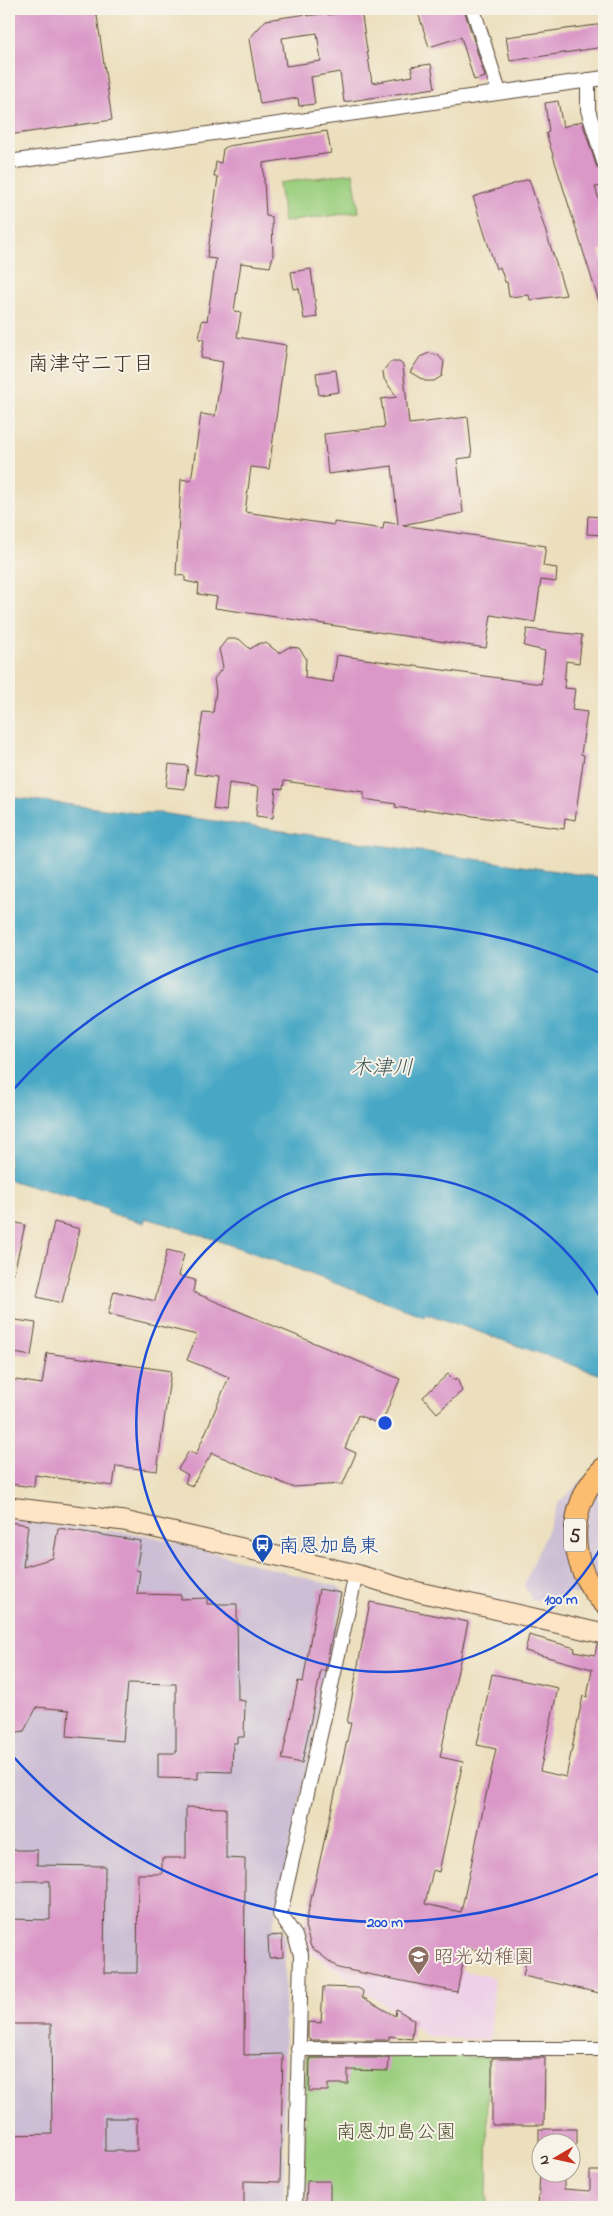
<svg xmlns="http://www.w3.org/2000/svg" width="613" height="2216" viewBox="0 0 613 2216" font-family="'Indie Flower','Klee One',sans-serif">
<rect width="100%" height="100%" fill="#f7f3e8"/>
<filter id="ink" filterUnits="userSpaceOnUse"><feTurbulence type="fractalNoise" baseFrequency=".02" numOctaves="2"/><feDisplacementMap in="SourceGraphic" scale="10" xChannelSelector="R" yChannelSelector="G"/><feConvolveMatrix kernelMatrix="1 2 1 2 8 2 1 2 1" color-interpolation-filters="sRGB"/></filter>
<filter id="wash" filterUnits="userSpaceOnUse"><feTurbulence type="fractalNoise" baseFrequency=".0096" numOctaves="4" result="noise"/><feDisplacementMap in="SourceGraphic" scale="20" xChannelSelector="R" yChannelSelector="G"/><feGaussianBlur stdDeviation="1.12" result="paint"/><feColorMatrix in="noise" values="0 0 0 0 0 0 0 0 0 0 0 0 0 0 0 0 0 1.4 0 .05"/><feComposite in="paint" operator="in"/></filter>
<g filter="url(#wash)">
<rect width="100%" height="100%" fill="#ecdfbd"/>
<!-- built -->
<path fill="#eed0e8" d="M303 1931 495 1978 490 2040 429 2037 307 1949Z"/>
<!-- industrial -->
<g fill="#ccbed4">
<path d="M604 1460V1598L569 1593 532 1601 524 1585 559 1502Z"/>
<path d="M9 1520 147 1535 339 1587 344 1591 273 1926 285 1934 284 2207H9Z"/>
</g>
<!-- green -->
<g fill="#9bcf7f" stroke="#6b7c4e">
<path d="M353 173 359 212 284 222 279 183Z"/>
<path d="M306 2056 488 2057 487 2207H304Z"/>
</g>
<!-- water -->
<path fill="#46a7c5" stroke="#406872" d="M9 797 136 813H160L604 878V1376L425 1313 424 1316C331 1283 240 1245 146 1218L144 1223 108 1213V1209L9 1180Z"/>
<g id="blocks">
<!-- building -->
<g fill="#da97c8" fill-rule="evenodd">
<path d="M9 9H96L112 120 9 135Z"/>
<path d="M417 9H464L485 77 474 80 461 37 429 47Z"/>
<path d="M361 10 372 83 413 76 411 67 431 64 435 88 344 102 340 72 311 77 315 104 299 106 298 98 260 104 249 39 266 20 307 14 308 16 327 13 328 15ZM317 33 321 61 286 66 282 38Z"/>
<path d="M604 24V47L510 61 506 37Z"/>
<path d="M558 101 563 127 582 121 596 165 598 169 604 171V186L595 187 604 215V249L599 251 604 266V308H601L546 133 549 132 545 103Z"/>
<path d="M604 114V133L599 116Z"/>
<path d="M327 131 331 153 263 163 266 216 272 217 273 256 270 267 241 263 234 311 241 312 237 337 286 345 269 469 251 467 245 512 334 525V522L383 529 384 522 398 524 392 466 328 474 324 434 385 427 381 399 397 397 384 379 383 371 390 362H399L403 365 409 424 468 417 472 457 457 459 463 513 402 525 546 546 543 566 557 568 556 582 541 580 535 622 491 615 486 648 215 608 217 597 198 594 199 584 185 581V576L176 575 181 479 191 481 201 414 215 416 223 362 201 358 204 339H199L202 320 207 321 216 259 207 258 218 177H214L216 162 221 163 223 149 228 146Z"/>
<path d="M529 179 566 295 530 300 529 295 509 297 507 282H505L500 267 496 269 473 197Z"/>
<path d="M311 269 317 317 304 319 299 288 294 289 291 272Z"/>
<path d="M429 353 438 355 444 362 442 376 434 381H425L410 372 420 357Z"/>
<path d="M336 370 339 392 319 395 316 373Z"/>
<path d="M588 516 601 517V521H604V535L587 534Z"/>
<path d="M527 629 582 635 579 663 566 661 564 688 575 689 572 710 587 712 581 754 584 755 575 820 565 818 564 829 424 809V811L395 807 396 804 364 799V792L284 781 283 789 276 788 273 818 256 816 259 787 229 783 226 811 213 809 217 777 194 774 203 712 213 713 216 691 214 679 223 667 219 649 227 639H239L250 649 260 643H266L279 653 289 647 299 648 306 658 305 678 333 682 337 655 541 684 545 651 524 646Z"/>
<path d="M169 764 188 766 185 789 166 787Z"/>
<path d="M9 1221 25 1225 14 1273H9Z"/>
<path d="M54 1222 80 1229 62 1303 37 1297Z"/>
<path d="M167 1250 184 1254 179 1276 195 1280 193 1292 400 1379 381 1425 358 1415 345 1448 356 1453 343 1484 292 1487 212 1453 192 1486 185 1483 188 1475 178 1469 189 1451 196 1455 229 1377 187 1360 197 1335 108 1314 114 1291 155 1301Z"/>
<path d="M9 1319 36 1323 31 1356 9 1352Z"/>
<path d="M47 1353 171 1371 157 1471 116 1466 113 1486 35 1475 34 1487 9 1484V1379L42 1384Z"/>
<path d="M448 1374 454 1380 457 1378 462 1391 437 1413 423 1397Z"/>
<path d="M9 1522 28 1525 23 1567 53 1558 58 1528 141 1541 136 1570 140 1571 137 1594 181 1595V1599L207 1598V1604H237L238 1700 245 1701 244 1737H237V1743H233L232 1772 198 1771V1779L158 1778V1753H176V1684L128 1683 123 1741 67 1736 69 1710 37 1707 24 1731 9 1734Z"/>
<path d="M319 1589 341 1593 325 1671 321 1670 302 1763 282 1759 298 1681 303 1682Z"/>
<path d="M370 1602 468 1622 440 1757 463 1762 439 1872 433 1870 425 1904 461 1912 496 1749 477 1745 492 1674 558 1688 540 1771 566 1777 583 1696 587 1697 592 1669 525 1651 529 1635 575 1648 574 1651 595 1655 597 1644 604 1645V1994L523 1976 526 1961 466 1948 457 1992 338 1968 311 1947 305 1926 351 1723H347Z"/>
<path d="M186 1807 226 1808V1858L245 1859 244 2055 283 2054 280 2182 244 2181V2207H9V2135L52 2134 51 2024H9V1919L50 1920V1881H9V1850H37V1865L105 1866 104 1973H137L138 1874H162V1858H186ZM105 2118H137V2151H105Z"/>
<path d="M282 1935 283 1957 269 1958 268 1936Z"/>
<path d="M323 1987 358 1988 363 1991 362 1997 395 2016 396 2009 414 2020 412 2039 389 2036V2040H310L308 2038V2022L321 2023Z"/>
<path d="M310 2058H389L388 2071 348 2070V2084H328V2091H309Z"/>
<path d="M492 2058H545L544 2125H492Z"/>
<rect x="539" y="2129" width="38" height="15"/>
<path d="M590 2171H604V2207H538L540 2174H564V2189L590 2191Z"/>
<path d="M307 2181H330V2207H306Z"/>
</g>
</g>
</g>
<g filter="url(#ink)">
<use href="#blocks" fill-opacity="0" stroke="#564536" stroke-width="1"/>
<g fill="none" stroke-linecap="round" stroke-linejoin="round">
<defs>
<g id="street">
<path d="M473 9 499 92"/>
<path d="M588 80V110L604 162"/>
<path d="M9 162 604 78"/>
<path d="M298 2049H604"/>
<path d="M295 2207 301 1955 295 1936 280 1914 356 1574"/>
</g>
<path id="secondary" d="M9 1507 124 1521 356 1574 406 1589 604 1634"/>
<path id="primary" d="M604 1468C565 1504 567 1567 604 1603"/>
</defs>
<!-- street casing -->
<use href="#street" stroke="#564536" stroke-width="16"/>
<!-- secondary casing -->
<use href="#secondary" stroke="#564536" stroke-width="21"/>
<!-- primary casing -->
<use href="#primary" stroke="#564536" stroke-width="23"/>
<!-- street -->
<use href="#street" stroke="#fff" stroke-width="14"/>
<!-- secondary -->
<use href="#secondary" stroke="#fee5c5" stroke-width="19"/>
<!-- primary -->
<use href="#primary" stroke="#fcbd6f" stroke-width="21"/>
</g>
</g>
<!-- distance rings -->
<g fill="none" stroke="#1d4ed8" stroke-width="2.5">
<path d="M604 1542A249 249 0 1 1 604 1304"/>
<path d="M604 1871A499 499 0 0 1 11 1754M11 1092A499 499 0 0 1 604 975"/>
</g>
<!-- icons -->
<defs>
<symbol id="bus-pin" viewBox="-11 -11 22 30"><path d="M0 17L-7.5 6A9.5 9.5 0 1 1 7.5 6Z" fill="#1a4fb4" stroke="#f7f3e8"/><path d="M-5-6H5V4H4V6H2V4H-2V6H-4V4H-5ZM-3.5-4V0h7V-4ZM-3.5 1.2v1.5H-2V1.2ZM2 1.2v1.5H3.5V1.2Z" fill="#fff"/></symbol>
<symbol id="school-pin" viewBox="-11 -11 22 30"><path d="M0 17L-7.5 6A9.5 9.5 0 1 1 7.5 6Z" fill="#8d6e63" stroke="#f7f3e8"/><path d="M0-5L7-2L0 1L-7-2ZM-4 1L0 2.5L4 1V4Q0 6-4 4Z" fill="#fff"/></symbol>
</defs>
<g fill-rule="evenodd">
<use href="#bus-pin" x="250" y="1532" width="25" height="34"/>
<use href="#school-pin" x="406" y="1944" width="25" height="34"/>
</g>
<g text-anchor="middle" stroke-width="4" stroke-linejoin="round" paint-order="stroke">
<!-- shield labels -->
<rect fill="#f7f3e8" stroke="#73665b" stroke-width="1" x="564" y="1518.5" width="22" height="33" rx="4"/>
<g font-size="19" font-weight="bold" fill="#3b2a1e">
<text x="575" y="1542">5</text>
</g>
<!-- transit labels -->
<g font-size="20" fill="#164399" stroke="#f7f3e8" text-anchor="start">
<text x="279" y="1552">南恩加島東</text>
</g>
<!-- education labels -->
<g font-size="20" fill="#785e54" stroke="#f7f3e8" text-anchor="start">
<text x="434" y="1963">昭光幼稚園</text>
</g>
<!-- park labels -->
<g font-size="20" fill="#535336" stroke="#f7f3e8">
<text x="396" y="2138">南恩加島公園</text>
</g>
<!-- neighbourhood labels -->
<g font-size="21" fill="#3b2a1e" stroke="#f7f3e8">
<text x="91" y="370">南津守二丁目</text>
</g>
<!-- water labels -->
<g font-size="21" font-style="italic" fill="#3f5658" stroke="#f7f3e8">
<text x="382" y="1074">木津川</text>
</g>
</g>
<circle cx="385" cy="1423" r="8" fill="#1d4ed8" stroke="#f7f3e8" stroke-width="2.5"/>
<g font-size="15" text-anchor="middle" font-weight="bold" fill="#1d4ed8" stroke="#f7f3e8" stroke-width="4" stroke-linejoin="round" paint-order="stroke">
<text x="561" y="1604">100 m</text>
<text x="385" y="1927">200 m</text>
</g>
<!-- margin -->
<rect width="613" height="2216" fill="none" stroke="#f7f3e8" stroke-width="30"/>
<!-- north arrow -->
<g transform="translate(556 2158) rotate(261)"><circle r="24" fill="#f7f3e8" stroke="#aca397"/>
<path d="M0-4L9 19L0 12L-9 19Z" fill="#c8321e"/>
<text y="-8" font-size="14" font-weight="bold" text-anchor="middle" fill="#3b2a1e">N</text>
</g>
</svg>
